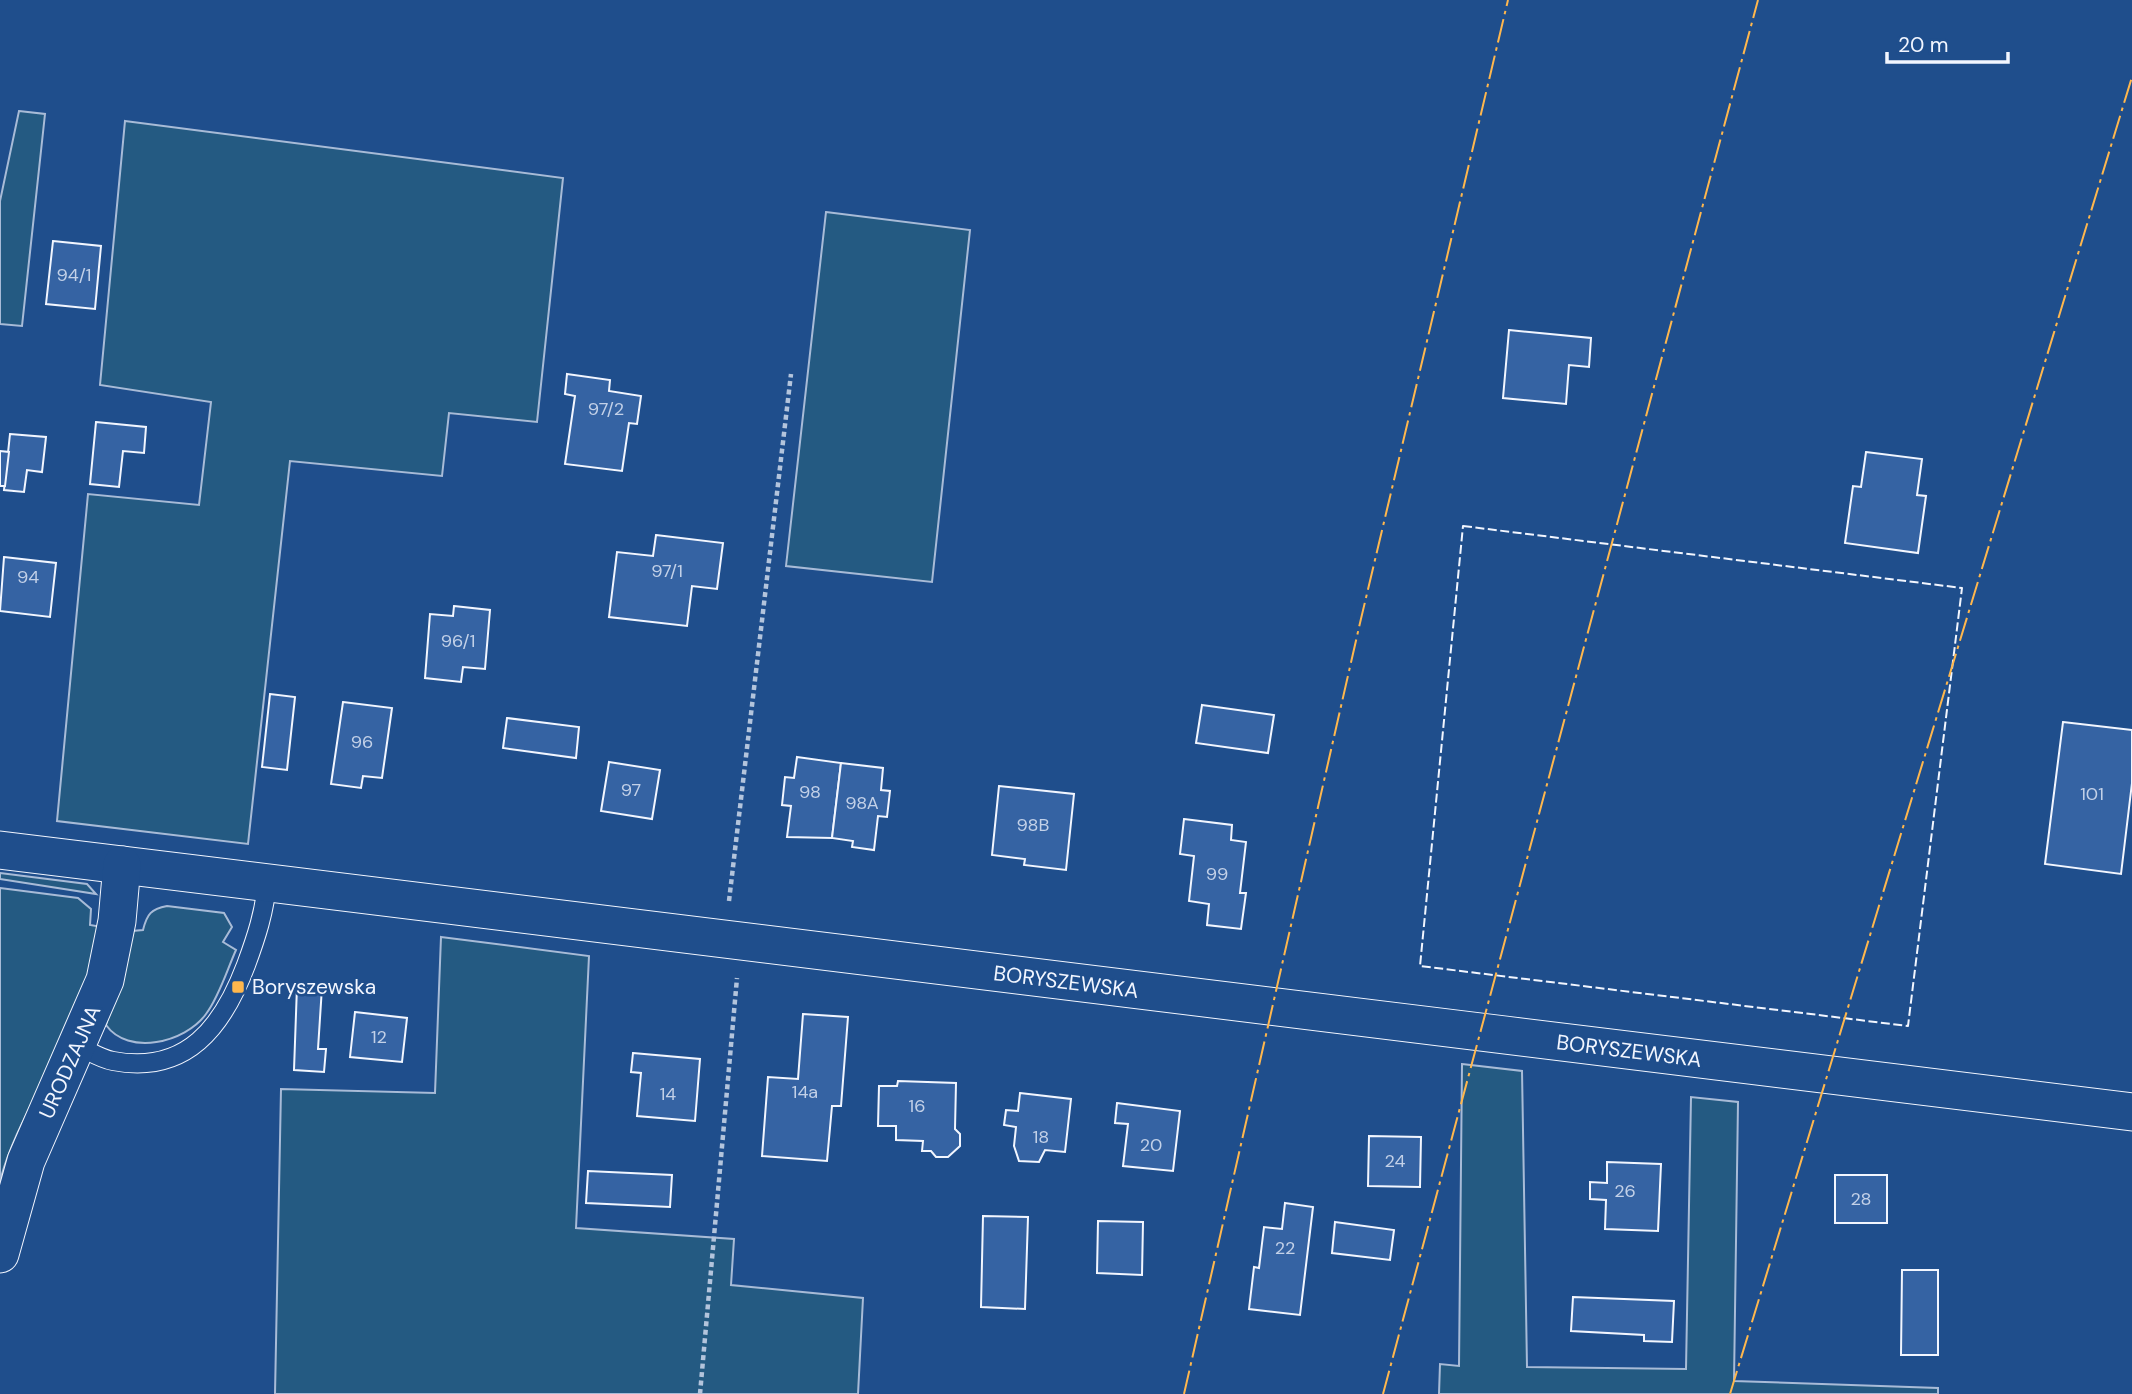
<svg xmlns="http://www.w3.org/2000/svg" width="2132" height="1394" viewBox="0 0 2132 1394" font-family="'DM Sans',sans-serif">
<rect width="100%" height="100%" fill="#1f4e8c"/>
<!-- green -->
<g fill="#245a82" stroke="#a8bbd7" stroke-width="2">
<path d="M19 111 45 114 22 326 0 324V201Z"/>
<path d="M125 121 563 178 537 422 449 413 442 476 290 461 248 844 57 821 88 494 199 505 211 402 100 385Z"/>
<path d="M826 212 970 230 932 582 786 566Z"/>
<path d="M0 873 87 884 96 894 0 879Z"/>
<path d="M0 888 78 898 91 909 90 925 102 927C89 975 72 1024 50 1068 31 1106 11 1140 0 1181Z"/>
<path d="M167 906 224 913 232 927 223 942 236 950C227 970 219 997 206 1014 185 1043 128 1056 106 1025L132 931 143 930C147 914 151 909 167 906Z"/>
<path d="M441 937 589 956 576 1228 734 1239 731 1285 863 1298 858 1394H275L281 1089 435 1093Z"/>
<path d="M1462 1064 1522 1071 1527 1367 1686 1369 1691 1097 1738 1102 1734 1381 1938 1388V1394H1439L1440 1364 1459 1366Z"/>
</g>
<!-- building -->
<g fill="#3563a3" stroke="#f2f6ff" stroke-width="2">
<path d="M53 241 101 246 95 309 46 304Z"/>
<path d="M1509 330 1591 338 1589 367 1569 365 1566 404 1503 398Z"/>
<path d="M567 374 610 380 609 391 641 396 637 424 629 423 622 471 565 464 575 396 565 394Z"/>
<path d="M96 422 146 427 144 453 123 451 119 487 90 484Z"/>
<path d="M10 434 46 437 42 472 27 470 24 492 4 490Z"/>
<path d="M0 451 9 452 5 486H0Z"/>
<path d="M1866 452 1922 459 1917 495 1926 496 1918 553 1845 543 1853 486 1861 487Z"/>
<path d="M656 535 723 543 717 589 692 586 687 626 609 617 617 552 653 556Z"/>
<path d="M4 557 56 563 50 617 0 611Z"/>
<path d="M454 606 490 610 485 669 463 667 461 682 425 678 430 614 453 616Z"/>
<path d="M270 694 295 697 287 770 262 767Z"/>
<path d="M343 702 392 708 382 778 363 776 361 788 331 784Z"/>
<path d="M1202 705 1274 715 1268 753 1196 743Z"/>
<path d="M507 718 579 727 576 758 503 748Z"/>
<path d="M2063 722 2132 730V783L2121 874 2045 864Z"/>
<path d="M797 757 841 763 832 838 787 837 791 806 782 805 785 777 794 778Z"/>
<path d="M609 762 660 770 652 819 601 811Z"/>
<path d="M841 763 883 768 881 790 890 791 887 817 878 816 874 850 852 847 853 841 832 838Z"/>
<path d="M999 786 1074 794 1066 870 1024 865 1025 859 992 855Z"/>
<path d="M1184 819 1232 825 1231 840 1246 842 1240 893H1246L1241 929 1207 925 1209 904 1189 901 1194 856 1180 854Z"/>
<path d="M297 986 322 987 318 1049H326L324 1072 294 1070Z"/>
<path d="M355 1012 407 1018 402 1062 350 1057Z"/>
<path d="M803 1014 848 1017 841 1106H832L827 1161 762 1156 768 1077 798 1079Z"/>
<path d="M633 1053 700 1059 695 1121 637 1116 641 1073 631 1072Z"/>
<path d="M898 1081 956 1083 955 1129 960 1134V1146L948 1157H936L931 1151H922L923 1141 896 1140V1126H878L879 1086H897Z"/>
<path d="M1020 1093 1071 1099 1065 1152 1045 1150 1039 1162 1019 1161 1014 1146 1016 1127 1004 1125 1006 1110 1018 1111Z"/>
<path d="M1117 1103 1180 1111 1173 1171 1123 1166 1128 1124 1115 1123Z"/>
<path d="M1369 1136 1421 1137 1420 1187 1368 1186Z"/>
<path d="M1607 1162 1661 1164 1658 1231 1605 1229 1606 1200 1590 1199V1182L1607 1183Z"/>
<path d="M588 1171 672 1175 670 1207 586 1203Z"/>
<rect x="1835" y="1175" width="52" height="48"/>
<path d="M1285 1203 1313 1207 1300 1315 1249 1309 1254 1267 1259 1268 1264 1227 1282 1229Z"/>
<path d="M983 1216 1028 1217 1025 1309 981 1307Z"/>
<path d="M1098 1221 1143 1222 1142 1275 1097 1273Z"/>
<path d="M1335 1222 1394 1230 1390 1260 1332 1253Z"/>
<path d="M1902 1270H1938V1355H1901Z"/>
<path d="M1573 1297 1674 1301 1672 1342 1644 1341V1335L1571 1331Z"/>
</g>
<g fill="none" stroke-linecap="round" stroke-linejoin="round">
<defs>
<path id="lane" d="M78 1046C89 1051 101 1059 113 1061 187 1075 223 1026 246 965 256 938 265 911 267 882"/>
<g id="street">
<path d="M0 850 2132 1112"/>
<path d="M0 1254 26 1161 105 980 117 921 122 865"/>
</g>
</defs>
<!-- lane casing -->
<use href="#lane" stroke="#f2f6ff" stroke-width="20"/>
<!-- street casing -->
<use href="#street" stroke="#f2f6ff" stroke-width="39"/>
<!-- path -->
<g stroke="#b3c4dc" stroke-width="4.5" stroke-dasharray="5 3.5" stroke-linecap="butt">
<path d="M729 901 791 374"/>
<path d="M700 1394 737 978"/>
</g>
<!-- lane -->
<use href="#lane" stroke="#1f4e8c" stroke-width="18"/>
<!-- street -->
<use href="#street" stroke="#1f4e8c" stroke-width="37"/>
<!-- fence -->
<path stroke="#f2f6ff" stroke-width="2" stroke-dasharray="9 3.5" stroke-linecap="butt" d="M1463 526 1962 588 1908 1026 1420 966Z"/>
<!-- power -->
<g stroke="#ffb74d" stroke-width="2" stroke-dasharray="24 5 3.5 5" stroke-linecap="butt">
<path d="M1184 1394 1360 623 1508 0"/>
<path d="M1383 1394 1758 0"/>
<path d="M1730 1394 2132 77"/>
</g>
</g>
<!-- markers -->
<rect fill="#ffb74d" stroke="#1f4e8c" stroke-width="2.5" x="231" y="980" width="14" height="14" rx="3.5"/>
<g text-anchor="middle" stroke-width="5" stroke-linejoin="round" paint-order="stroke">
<!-- number labels -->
<g font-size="18" fill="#c3d1e8">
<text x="74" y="281">94/1</text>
<text x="606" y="415">97/2</text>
<text x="667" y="577">97/1</text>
<text x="28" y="583">94</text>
<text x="458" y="647">96/1</text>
<text x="362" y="748">96</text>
<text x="631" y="796">97</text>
<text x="810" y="798">98</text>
<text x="2092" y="800">101</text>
<text x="862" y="809">98A</text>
<text x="1033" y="831">98B</text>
<text x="1217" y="880">99</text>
<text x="379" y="1043">12</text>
<text x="805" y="1098">14a</text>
<text x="668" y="1100">14</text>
<text x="917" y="1112">16</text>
<text x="1041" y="1143">18</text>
<text x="1151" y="1151">20</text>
<text x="1395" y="1167">24</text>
<text x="1625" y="1197">26</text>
<text x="1861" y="1205">28</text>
<text x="1285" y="1254">22</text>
</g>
<!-- street labels -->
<g font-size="21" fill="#f2f6ff" stroke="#1f4e8c">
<text transform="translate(1066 982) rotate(7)" y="7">BORYSZEWSKA</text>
<text transform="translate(1629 1051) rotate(7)" y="7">BORYSZEWSKA</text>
<text transform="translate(70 1062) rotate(-66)" y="7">URODZAJNA</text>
</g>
<!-- poi labels -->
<g font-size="21" fill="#f2f6ff" stroke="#1f4e8c" text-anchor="start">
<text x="252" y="994">Boryszewska</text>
</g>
</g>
<!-- scale -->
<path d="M1887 52v10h121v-10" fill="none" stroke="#f2f6ff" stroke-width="3.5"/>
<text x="1898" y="52" font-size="21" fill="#f2f6ff" stroke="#1f4e8c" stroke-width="5" paint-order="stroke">20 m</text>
</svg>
